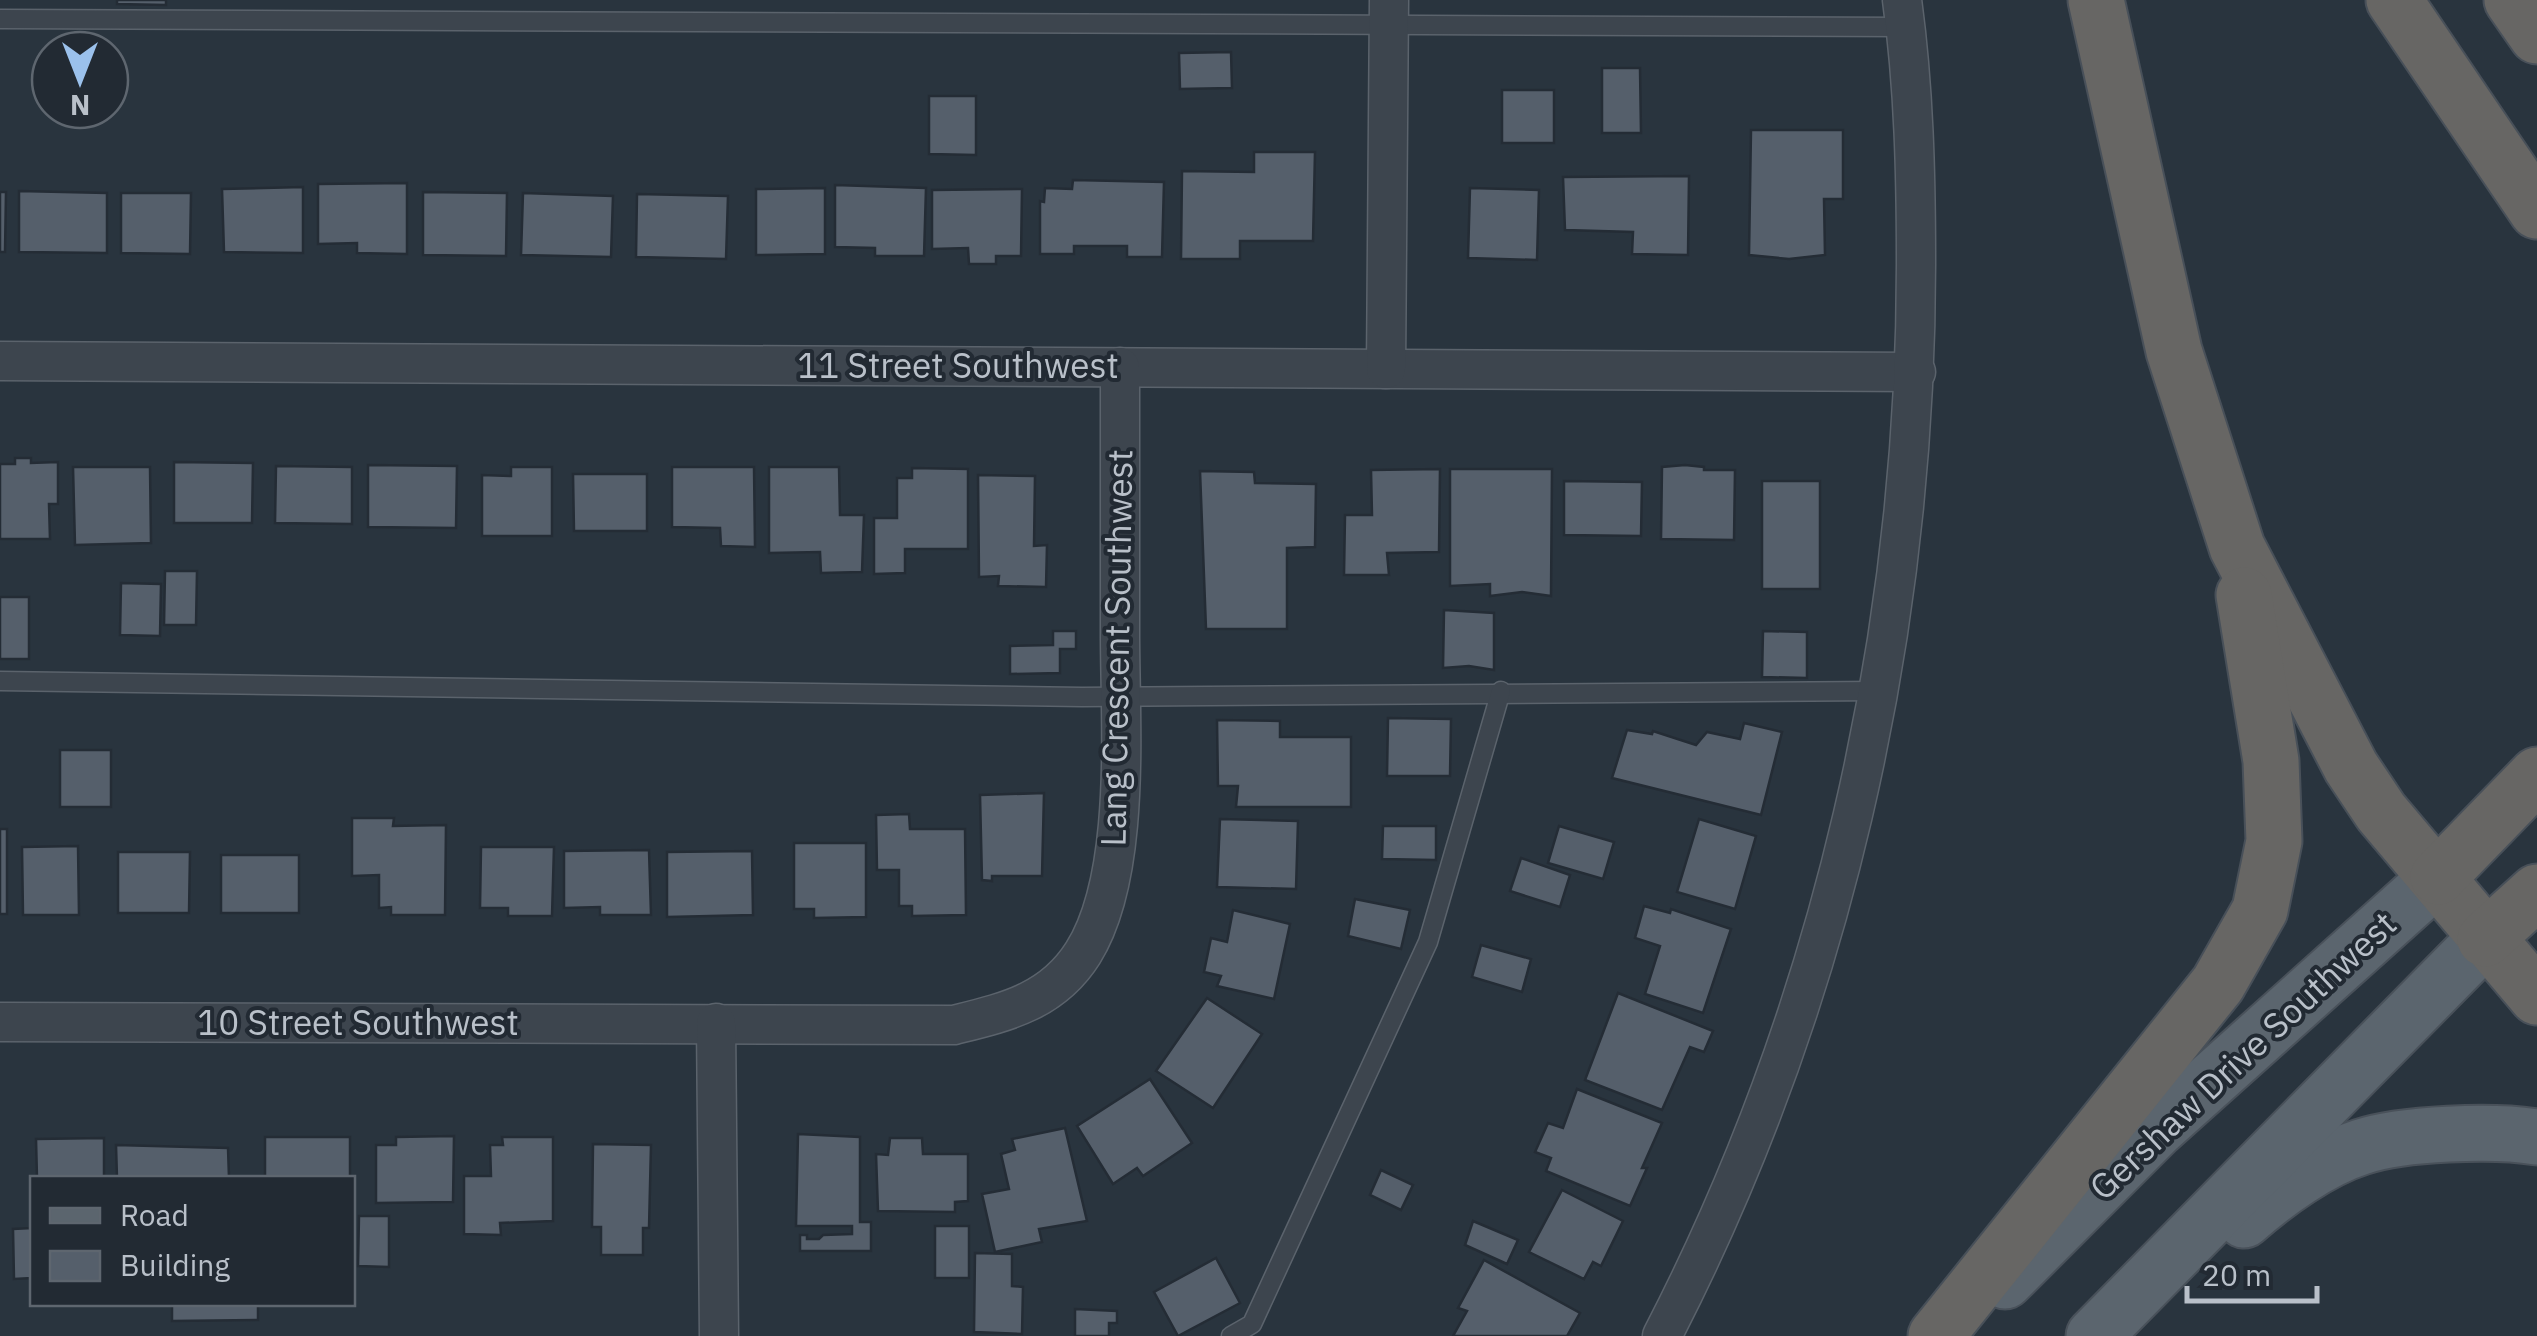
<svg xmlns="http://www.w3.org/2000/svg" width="2537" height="1336" viewBox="0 0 2537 1336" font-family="'IBM Plex Sans',sans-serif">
<rect width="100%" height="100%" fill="#29343e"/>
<!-- building -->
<g fill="#555f6b" stroke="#242c35" stroke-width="2.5">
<path d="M117 0H166V5L117 4Z"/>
<path d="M1231 52 1232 88 1180 89 1179 53Z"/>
<path d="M1602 68H1640L1641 133H1602Z"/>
<rect x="1502" y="90" width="52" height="53"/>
<path d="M929 96H976V155L929 154Z"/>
<path d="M1751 130H1843V199H1824L1825 255 1789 259 1749 255Z"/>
<path d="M1254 152H1315L1313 241H1240V259H1181L1182 171 1254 172Z"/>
<path d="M1689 176 1688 255 1632 254 1633 232 1565 230 1563 177Z"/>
<path d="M1073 180 1164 182 1162 257H1127V246H1074V254H1040V201L1044 202 1045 188 1072 189Z"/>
<path d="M407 183V254L357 253V243L318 244V184Z"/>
<path d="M835 185 926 188 924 256H875V248L835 247Z"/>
<path d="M303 187V253L224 252 222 189Z"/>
<path d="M825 188V254L756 255V189Z"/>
<path d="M1470 188 1539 190 1537 260 1468 258Z"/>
<path d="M1022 189 1021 256H996V264H969L968 248 932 249V190Z"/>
<path d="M19 191 107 193V253L19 252Z"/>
<path d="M0 192H6L5 252H0Z"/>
<path d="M423 192 507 193 506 256 423 255Z"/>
<path d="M121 193H191L190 254 121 253Z"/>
<path d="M523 193 613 196 611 257 521 255Z"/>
<path d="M637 194 728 196 726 259 636 257Z"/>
<path d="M15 458H31V463L58 462V504H49L50 539H0V464H15Z"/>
<path d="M174 462 253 463 252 523H174Z"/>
<path d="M368 465 457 466 456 528 368 527Z"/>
<path d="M1685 465 1704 467V470H1735L1734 540 1661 539 1662 467Z"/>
<path d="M276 466 352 467V524L275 523Z"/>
<path d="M73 467H150L151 543 75 545Z"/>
<path d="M511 467H552V536H482V475L511 476Z"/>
<path d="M672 467H754L755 547 721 546 720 528 672 527Z"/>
<path d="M769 467H839L840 515H864L862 572 821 573 820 552 769 553Z"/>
<path d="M912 468 968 469V549H905V573L874 574V518H897V478H912Z"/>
<path d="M1440 469 1439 552 1387 553 1389 575H1344L1345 515H1372L1371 470Z"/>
<path d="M1450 469H1552L1551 596 1522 592 1490 596V584L1450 586Z"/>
<path d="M1200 471 1254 472 1255 483 1316 484 1315 547 1287 548V629H1206Z"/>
<path d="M573 474H647V531H574Z"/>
<path d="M978 475 1035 476 1034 546 1047 545 1046 587 998 586 999 576 979 577Z"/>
<path d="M1564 481 1642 482 1641 536 1564 535Z"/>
<rect x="1762" y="481" width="58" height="108"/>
<path d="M165 571H197L196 625H164Z"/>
<path d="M121 583 161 584 160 636 120 635Z"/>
<rect x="0" y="597" width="29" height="62"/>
<path d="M1444 610 1494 613V670L1469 666 1443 668Z"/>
<path d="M1053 631H1076V649H1060V673L1010 674V646L1053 645Z"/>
<path d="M1763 631 1807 632V678L1762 677Z"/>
<path d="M1388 718 1451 719 1450 776H1387Z"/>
<path d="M1217 720 1280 721V737H1351V807H1236L1238 786H1218Z"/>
<path d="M1744 723 1782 732 1761 815 1612 778 1627 730 1652 734 1653 731 1696 745 1707 732 1740 739Z"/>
<rect x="60" y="750" width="51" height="57"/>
<path d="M1044 793 1042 876H992V881L982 880 980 795Z"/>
<path d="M909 814 910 829H965L966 915 912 916V906H899V870H877L876 815Z"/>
<path d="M352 818H394L393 826 446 825 445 915H391V907L379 908V875L352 876Z"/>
<path d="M1220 819 1298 821 1296 889 1217 887Z"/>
<path d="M1699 819 1756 836 1735 909 1677 892Z"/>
<path d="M1383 826H1436V860L1382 859Z"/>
<path d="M1559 826 1614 842 1603 879 1548 863Z"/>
<rect x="0" y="829" width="7" height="85"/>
<path d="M794 843H866V917L814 918V909H794Z"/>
<path d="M78 846 79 915H23L22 847Z"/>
<path d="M481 847H554L552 916H508V908H480Z"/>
<path d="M649 850 651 915H600V907L564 908V851Z"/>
<path d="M752 851 753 915 667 917V852Z"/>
<path d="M118 852H190L189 913H118Z"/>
<rect x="221" y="855" width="78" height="58"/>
<path d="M1521 858 1570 875 1560 907 1510 891Z"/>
<path d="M1355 899 1410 910 1401 949 1348 936Z"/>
<path d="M1644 906 1670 913 1671 909 1731 929 1703 1013 1645 994 1660 946 1635 938Z"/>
<path d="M1233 910 1290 924 1274 999 1217 986 1221 976 1204 972 1211 938 1227 942Z"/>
<path d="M1481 945 1531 959 1522 992 1472 977Z"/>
<path d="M1618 993 1713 1031 1704 1052 1690 1047 1662 1110 1585 1080Z"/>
<path d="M1207 998 1262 1034 1213 1108 1156 1071Z"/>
<path d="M1150 1079 1192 1143 1143 1176 1137 1168 1113 1184 1077 1126Z"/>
<path d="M1577 1089 1662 1123 1642 1168H1647L1630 1206 1546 1171 1551 1158 1535 1152 1548 1123 1563 1128Z"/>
<path d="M1065 1128 1087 1221 1039 1229 1042 1242 995 1252 982 1194 1009 1189 1001 1154 1015 1150 1012 1139Z"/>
<path d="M798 1134 860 1137V1222H871V1251H800V1235H807V1239H819L823 1235 852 1234V1226H796Z"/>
<path d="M454 1136 453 1202 376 1203V1145H396V1137Z"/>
<rect x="265" y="1137" width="85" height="41"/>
<path d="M502 1137H553V1221L500 1223 501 1235 464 1234V1176H491L490 1145H503Z"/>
<path d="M104 1138V1178H37L36 1139Z"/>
<path d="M890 1138H922L923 1154H968V1201L955 1202V1212L878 1211 876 1154 888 1155Z"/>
<path d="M593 1144 651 1145 649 1228H643V1255H601V1227H592Z"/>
<path d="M116 1145 228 1148 229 1178H117Z"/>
<path d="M1381 1170 1413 1185 1401 1210 1370 1195Z"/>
<path d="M1562 1190 1623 1221 1601 1266 1593 1262 1584 1279 1529 1252Z"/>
<path d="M359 1216H389V1267L358 1266Z"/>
<path d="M1473 1221 1518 1240 1507 1264 1465 1245Z"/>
<rect x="935" y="1226" width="34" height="52"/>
<path d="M32 1228V1278L14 1279 13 1229Z"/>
<path d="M975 1253 1012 1254V1286L1023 1287 1022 1334 974 1332Z"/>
<path d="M1216 1258 1240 1303 1178 1336 1154 1292Z"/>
<path d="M1484 1260 1580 1313 1567 1336H1453L1467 1311 1458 1308Z"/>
<path d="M172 1304H258V1320L172 1321Z"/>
<path d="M1075 1309 1117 1311V1323H1109V1336H1075Z"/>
</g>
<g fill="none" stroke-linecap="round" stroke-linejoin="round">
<defs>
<g id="service">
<path d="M0 19 1906 27"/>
<path d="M0 681 1082 697 1879 691"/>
<path d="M1231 1336 1252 1324 1428 942 1501 691"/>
</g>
<g id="minor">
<path d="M0 361 1916 372"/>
<path d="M1386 369 1389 0"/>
<path d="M0 1022 954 1025C1006 1012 1052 1002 1083 953 1132 875 1120 725 1120 633 1120 544 1120 455 1120 367"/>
<path d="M716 1023 719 1336"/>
<path d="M1662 1336C1832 1007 1916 634 1916 264 1916 176 1914 87 1902 0"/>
</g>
<g id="primary">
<path d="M2244 1220C2276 1192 2320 1160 2361 1147 2402 1133 2494 1130 2537 1137"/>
<path d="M2005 1281 2157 1129 2438 877"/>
<path d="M2094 1336 2485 939"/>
</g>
<g id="trunk">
<path d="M2096 0 2174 351 2237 547 2351 767 2381 812 2537 997"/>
<path d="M2394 0 2537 211"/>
<path d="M2512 0 2537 36"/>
<path d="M2438 877 2537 775"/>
<path d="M2485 939 2537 892"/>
<path d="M1936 1336 2218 984 2260 910 2274 841 2271 761 2244 595"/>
</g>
</defs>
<!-- service casing -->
<use href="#service" stroke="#5b636c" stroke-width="21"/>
<!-- minor casing -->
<use href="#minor" stroke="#5b636c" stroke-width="41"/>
<!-- primary casing -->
<use href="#primary" stroke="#49515a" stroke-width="59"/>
<!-- trunk casing -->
<use href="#trunk" stroke="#485059" stroke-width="59"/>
<!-- service -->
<use href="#service" stroke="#3d454e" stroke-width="18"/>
<!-- minor -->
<use href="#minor" stroke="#3d454e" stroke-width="38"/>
<!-- primary -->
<use href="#primary" stroke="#5b656e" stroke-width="55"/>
<!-- trunk -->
<use href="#trunk" stroke="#676664" stroke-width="55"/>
</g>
<g text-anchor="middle" stroke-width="8" stroke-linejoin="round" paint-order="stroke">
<!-- street labels -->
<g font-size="35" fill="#b9c0c9" stroke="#222a33">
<text x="958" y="378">11 Street Southwest</text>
<text transform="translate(1117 648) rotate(-89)" y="12">Lang Crescent Southwest</text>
<text x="358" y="1035">10 Street Southwest</text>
<text transform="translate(2243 1056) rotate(-43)" y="12">Gershaw Drive Southwest</text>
</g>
</g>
<!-- legend -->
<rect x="30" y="1176" width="325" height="130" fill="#222a33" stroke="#5e666f" stroke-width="2.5"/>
<rect x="50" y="1208" width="50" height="15" fill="#5b656e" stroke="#5e666f" stroke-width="2.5"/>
<text x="120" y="1226" font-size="30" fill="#b9c0c9">Road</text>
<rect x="50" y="1251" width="50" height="30" fill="#555f6b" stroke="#5e666f" stroke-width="2.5"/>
<text x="120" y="1276" font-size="30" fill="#b9c0c9">Building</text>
<!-- north arrow -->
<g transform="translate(80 80) rotate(180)"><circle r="48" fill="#222a33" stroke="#5e666f" stroke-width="2.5"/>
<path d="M0-8L18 38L0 25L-18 38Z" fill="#9bc1ec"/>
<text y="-15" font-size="28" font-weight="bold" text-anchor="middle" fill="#b9c0c9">N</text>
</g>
<!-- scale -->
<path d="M2187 1286v15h130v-15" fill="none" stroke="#b9c0c9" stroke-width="5"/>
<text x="2202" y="1286" font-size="30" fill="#b9c0c9" stroke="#222a33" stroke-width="8" paint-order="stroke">20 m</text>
</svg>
